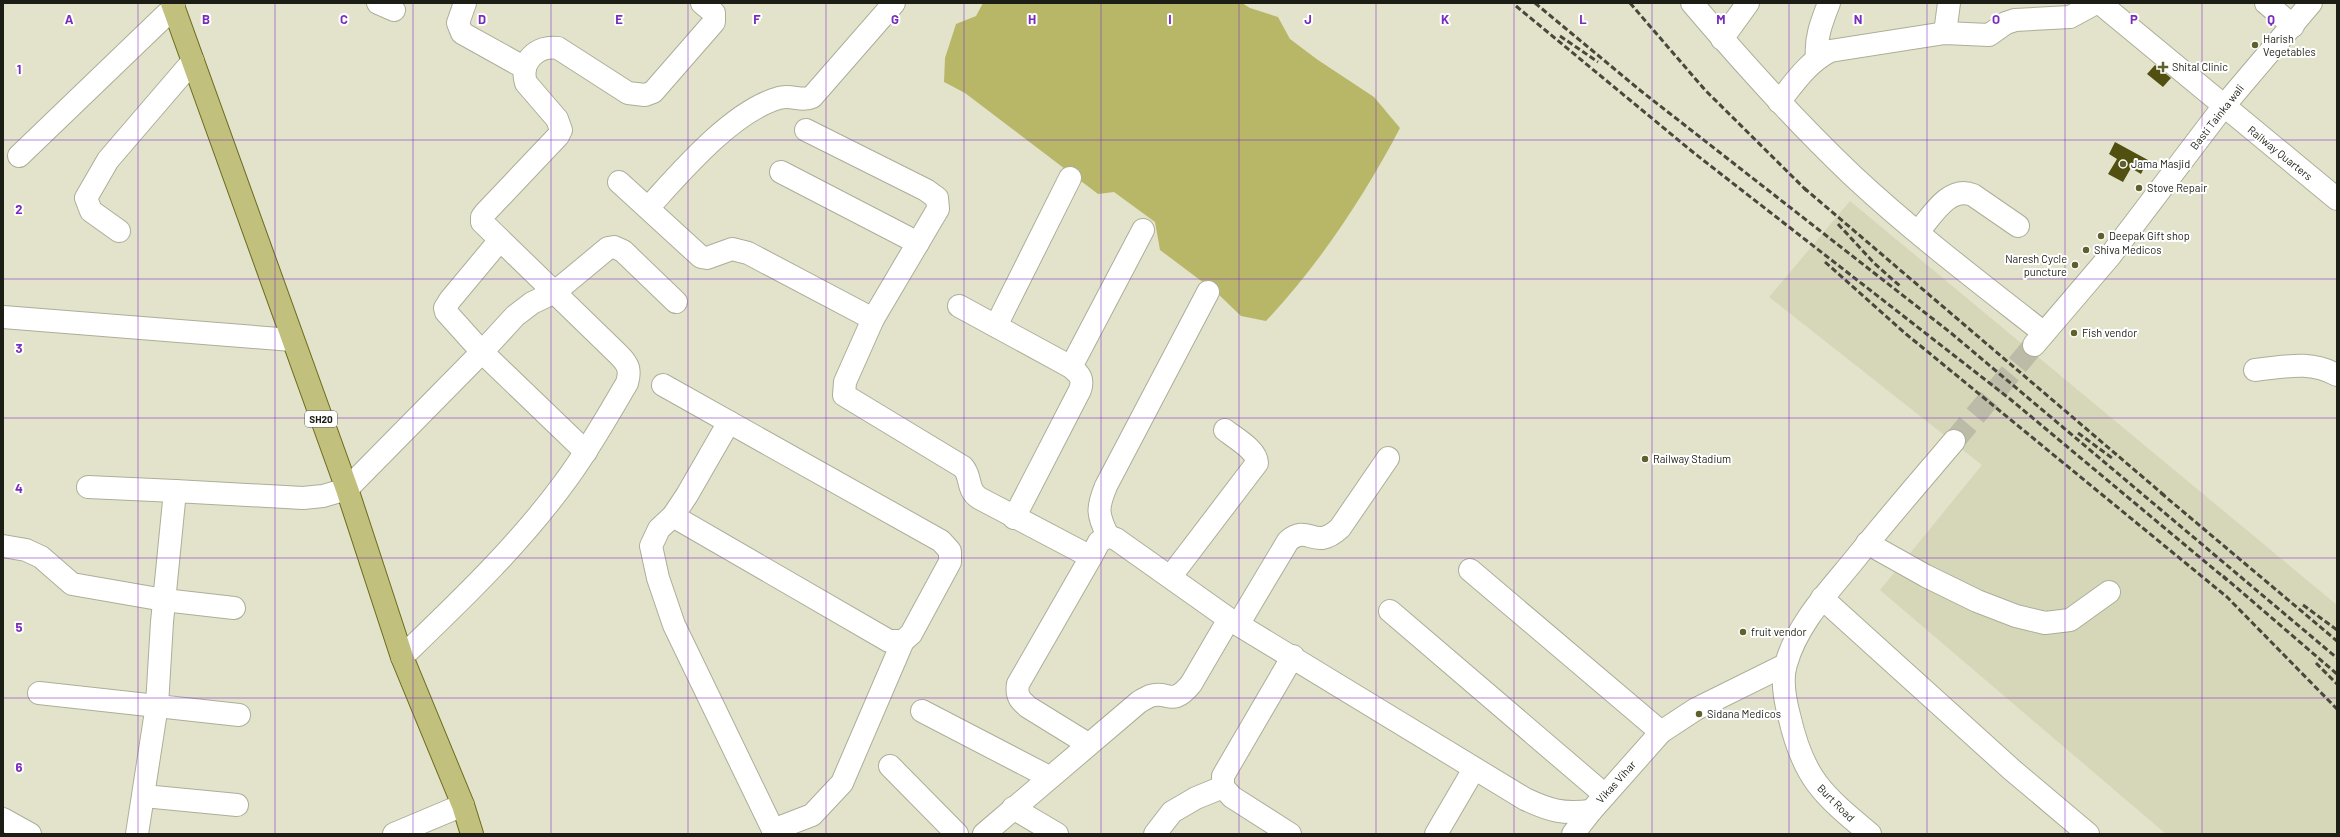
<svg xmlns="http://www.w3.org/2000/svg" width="2340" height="837" viewBox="0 0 2340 837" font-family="Barlow,sans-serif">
<rect width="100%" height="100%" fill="#e3e3cc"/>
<!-- built -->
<path fill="#d6d7b9" d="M1850 201 2337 605V834H2166L1880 590 1982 465 1769 297Z"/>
<!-- water -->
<path fill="#b8b768" d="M983 3H1242L1250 8 1278 17 1290 39 1318 60 1374 97 1400 128C1365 195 1319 265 1266 321L1241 316 1216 292 1160 250 1155 222 1114 192 1098 194 965 93 944 82 945 58 956 24 976 16Z"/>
<!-- building -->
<g fill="#515011">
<path d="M2155 65 2171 78 2163 87 2147 74Z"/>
<path d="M2115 142 2148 160 2141 174 2131 168 2123 182 2108 174 2117 159 2109 154Z"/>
</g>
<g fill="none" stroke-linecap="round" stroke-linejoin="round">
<!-- minor-tunnel -->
<path stroke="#bbbba7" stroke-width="22" stroke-dasharray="22 11" stroke-linecap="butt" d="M1954 441 2034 345"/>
<defs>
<g id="minor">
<path d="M378 3 394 10"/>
<path d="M465 3 458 23 462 33 525 68"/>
<path d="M1692 3C1743 63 1795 121 1853 176 1913 232 1979 282 2044 333"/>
<path d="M2266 3 2293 26"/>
<path d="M1945 33 1949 3"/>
<path d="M1722 39 1748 3"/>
<path d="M1817 58C1815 38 1822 21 1829 3"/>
<path d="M1779 102C1795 82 1807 63 1830 51L1945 33 1989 35 2006 23 2015 20 2070 17 2094 4H2101L2337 199"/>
<path d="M806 130 926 190 937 198 938 209 873 319"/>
<path d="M19 156 174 7"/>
<path d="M781 172 918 243"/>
<path d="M619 182 701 257 707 258 732 249 748 253 873 319 845 382 844 395 963 467C972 477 966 489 979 498L1091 557 1099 542 1108 536 1116 539 1229 619 1525 799C1551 811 1562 814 1591 811"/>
<path d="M648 208C680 173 732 111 779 98 791 94 801 102 812 97L894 3"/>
<path d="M119 231 91 211 86 198 108 160 193 61"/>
<path d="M1918 232C1932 216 1949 185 1973 195L2018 226"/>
<path d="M500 240 450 300 445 308 446 312 482 352 586 452"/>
<path d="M959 306 1071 367C1079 374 1084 378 1080 390L1014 518"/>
<path d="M3 317 292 340"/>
<path d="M996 326 1070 178"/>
<path d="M2034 345 2110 256 2223 107 2311 3"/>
<path d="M1071 367 1143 230"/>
<path d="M2255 370C2285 367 2309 360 2337 375"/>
<path d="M663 385 941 541 950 551V562L911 634 903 641H889L673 516"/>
<path d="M729 422 687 495 673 516 659 529 651 546 658 578 674 625 775 834"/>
<path d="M88 487 175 491"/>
<path d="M1108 536C1097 514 1097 508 1106 486L1208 292"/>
<path d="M1867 543 1926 576 1977 601 2016 616 2045 623 2070 620 2109 592"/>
<path d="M3 546 26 550 41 557 72 584 164 600 234 608"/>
<path d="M1470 570 1661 732"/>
<path d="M1171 576 1257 463C1257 450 1235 438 1225 430"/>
<path d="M1822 598 2011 769 2088 834"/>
<path d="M1390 611 1605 795"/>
<path d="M1239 623 1288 541C1309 523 1314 552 1340 528L1388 458"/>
<path d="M402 657C459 602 517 547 564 483 588 451 607 417 627 383 631 370 628 364 619 355L482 222V217L485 213 558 136 561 130 557 119 526 83C519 61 538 45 558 48L628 93 645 95 653 92 714 22V13L702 3"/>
<path d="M39 693 239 715"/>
<path d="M922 711 1049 777"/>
<path d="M1088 744 1028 707C1020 700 1016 696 1018 684L1091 557"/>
<path d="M890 766 957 834"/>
<path d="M144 796 237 805"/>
<path d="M1013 808 1057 834"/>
<path d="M3 819 30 834"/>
<path d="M773 830 812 815 842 783 903 641"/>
<path d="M137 834 157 705 162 622 175 491 303 498 323 496 347 489 482 352 515 316 532 303 555 292 608 248 614 247 623 251 676 302"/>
<path d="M394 834 463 805"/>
<path d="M984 834 1139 702C1142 700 1146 698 1150 696 1169 690 1171 708 1191 684L1229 619"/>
<path d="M1155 834 1172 812 1196 798 1223 787"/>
<path d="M1290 834 1232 797 1223 787V776L1293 656"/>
<path d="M1436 834 1474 769"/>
<path d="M1573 834 1591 811 1661 732 1696 709 1785 665"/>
<path d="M1870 834C1822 794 1803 778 1789 715 1785 700 1781 680 1786 664 1797 624 1829 591 1855 559 1887 519 1921 480 1954 441"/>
</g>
<path id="major" d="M172 3 347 489 402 657 463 805 472 834"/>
</defs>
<!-- minor casing -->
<use href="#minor" stroke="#adae98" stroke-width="24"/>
<!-- major casing -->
<use href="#major" stroke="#6c6c1f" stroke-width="24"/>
<!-- minor -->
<use href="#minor" stroke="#fff" stroke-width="22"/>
<!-- major -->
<use href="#major" stroke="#c1c07c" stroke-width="22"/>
<!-- rail -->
<g stroke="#48483c" stroke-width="3" stroke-dasharray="6 3" stroke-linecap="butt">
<path d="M1535 3 1641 91 1951 333 2337 658"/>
<path d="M1630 3 1705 90 1808 192"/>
<path d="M1516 6 1694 153 2010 399 2227 580"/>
<path d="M1560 36 1598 62"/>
<path d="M1804 188 2165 496"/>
<path d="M1838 224 1874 263 1900 286"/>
<path d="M1825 262 1906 334 2227 597 2337 709"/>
<path d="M2078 433 2112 458"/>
<path d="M2161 493 2337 641"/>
<path d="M2223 576 2337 674"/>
<path d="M2303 605 2337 630"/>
<path d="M2316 663 2337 684"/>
</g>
</g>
<!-- grid -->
<path fill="none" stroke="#7b2cbf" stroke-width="1" stroke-opacity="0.55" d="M138 3V834M275 3V834M413 3V834M551 3V834M688 3V834M826 3V834M964 3V834M1101 3V834M1239 3V834M1376 3V834M1514 3V834M1652 3V834M1789 3V834M1927 3V834M2065 3V834M2202 3V834M3 140H2337M3 279H2337M3 418H2337M3 558H2337M3 698H2337"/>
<!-- markers -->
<g fill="#60602d" stroke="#fff" stroke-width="1.5">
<circle cx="2255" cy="45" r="4"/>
<path d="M2161 61h4v4h4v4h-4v4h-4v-4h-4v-4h4z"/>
<circle cx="2123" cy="164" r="4"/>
<circle cx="2139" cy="188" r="4"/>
<circle cx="2101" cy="236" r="4"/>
<circle cx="2086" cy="250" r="4"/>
<circle cx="2075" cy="265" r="4"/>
<circle cx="2074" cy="333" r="4"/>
<circle cx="1645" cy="459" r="4"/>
<circle cx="1743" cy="632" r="4"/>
<circle cx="1699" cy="714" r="4"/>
</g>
<g text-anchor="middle" stroke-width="4" stroke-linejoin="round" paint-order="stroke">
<!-- shield labels -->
<rect fill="#fff" stroke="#60615a" stroke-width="1" x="305" y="411" width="32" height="16" rx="3"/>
<g font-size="10" font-weight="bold" fill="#1c1d14">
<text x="321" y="423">SH20</text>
</g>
<!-- poi labels -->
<g font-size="11" fill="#1c1d14" stroke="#fff" text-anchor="start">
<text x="2263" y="43">Harish<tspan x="2263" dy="13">Vegetables</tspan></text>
<text x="2172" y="71">Shital Clinic</text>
<text x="2131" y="168">Jama Masjid</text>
<text x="2147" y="192">Stove Repair</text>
<text x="2109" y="240">Deepak Gift shop</text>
<text x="2094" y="254">Shiva Medicos</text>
<text x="2067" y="263" text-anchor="end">Naresh Cycle<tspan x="2067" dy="13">puncture</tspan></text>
<text x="2082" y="337">Fish vendor</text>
<text x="1653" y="463">Railway Stadium</text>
<text x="1751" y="636">fruit vendor</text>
<text x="1707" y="718">Sidana Medicos</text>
</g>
<!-- street labels -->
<g font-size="11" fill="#1c1d14" stroke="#fff">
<text transform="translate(2217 117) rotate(-52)" y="4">Basti Tainka wali</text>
<text transform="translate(2280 153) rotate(39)" y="4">Railway Quarters</text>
<text transform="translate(1616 782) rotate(-48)" y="4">Vikas Vihar</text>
<text transform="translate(1836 803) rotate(45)" y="4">Burt Road</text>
</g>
</g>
<g font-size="13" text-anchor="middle" font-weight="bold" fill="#7b2cbf" stroke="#fff" stroke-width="4" stroke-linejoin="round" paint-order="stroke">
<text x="69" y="24">A</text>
<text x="206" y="24">B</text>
<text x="344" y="24">C</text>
<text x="482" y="24">D</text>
<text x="619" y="24">E</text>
<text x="757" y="24">F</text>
<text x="895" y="24">G</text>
<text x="1032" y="24">H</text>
<text x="1170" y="24">I</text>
<text x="1308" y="24">J</text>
<text x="1445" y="24">K</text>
<text x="1583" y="24">L</text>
<text x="1721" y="24">M</text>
<text x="1858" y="24">N</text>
<text x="1996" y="24">O</text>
<text x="2134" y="24">P</text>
<text x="2271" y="24">Q</text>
<text x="19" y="74">1</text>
<text x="19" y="214">2</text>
<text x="19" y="353">3</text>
<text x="19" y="493">4</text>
<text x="19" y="632">5</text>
<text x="19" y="772">6</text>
</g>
<!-- border -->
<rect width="2340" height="837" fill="none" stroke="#1c1d14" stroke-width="8"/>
</svg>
